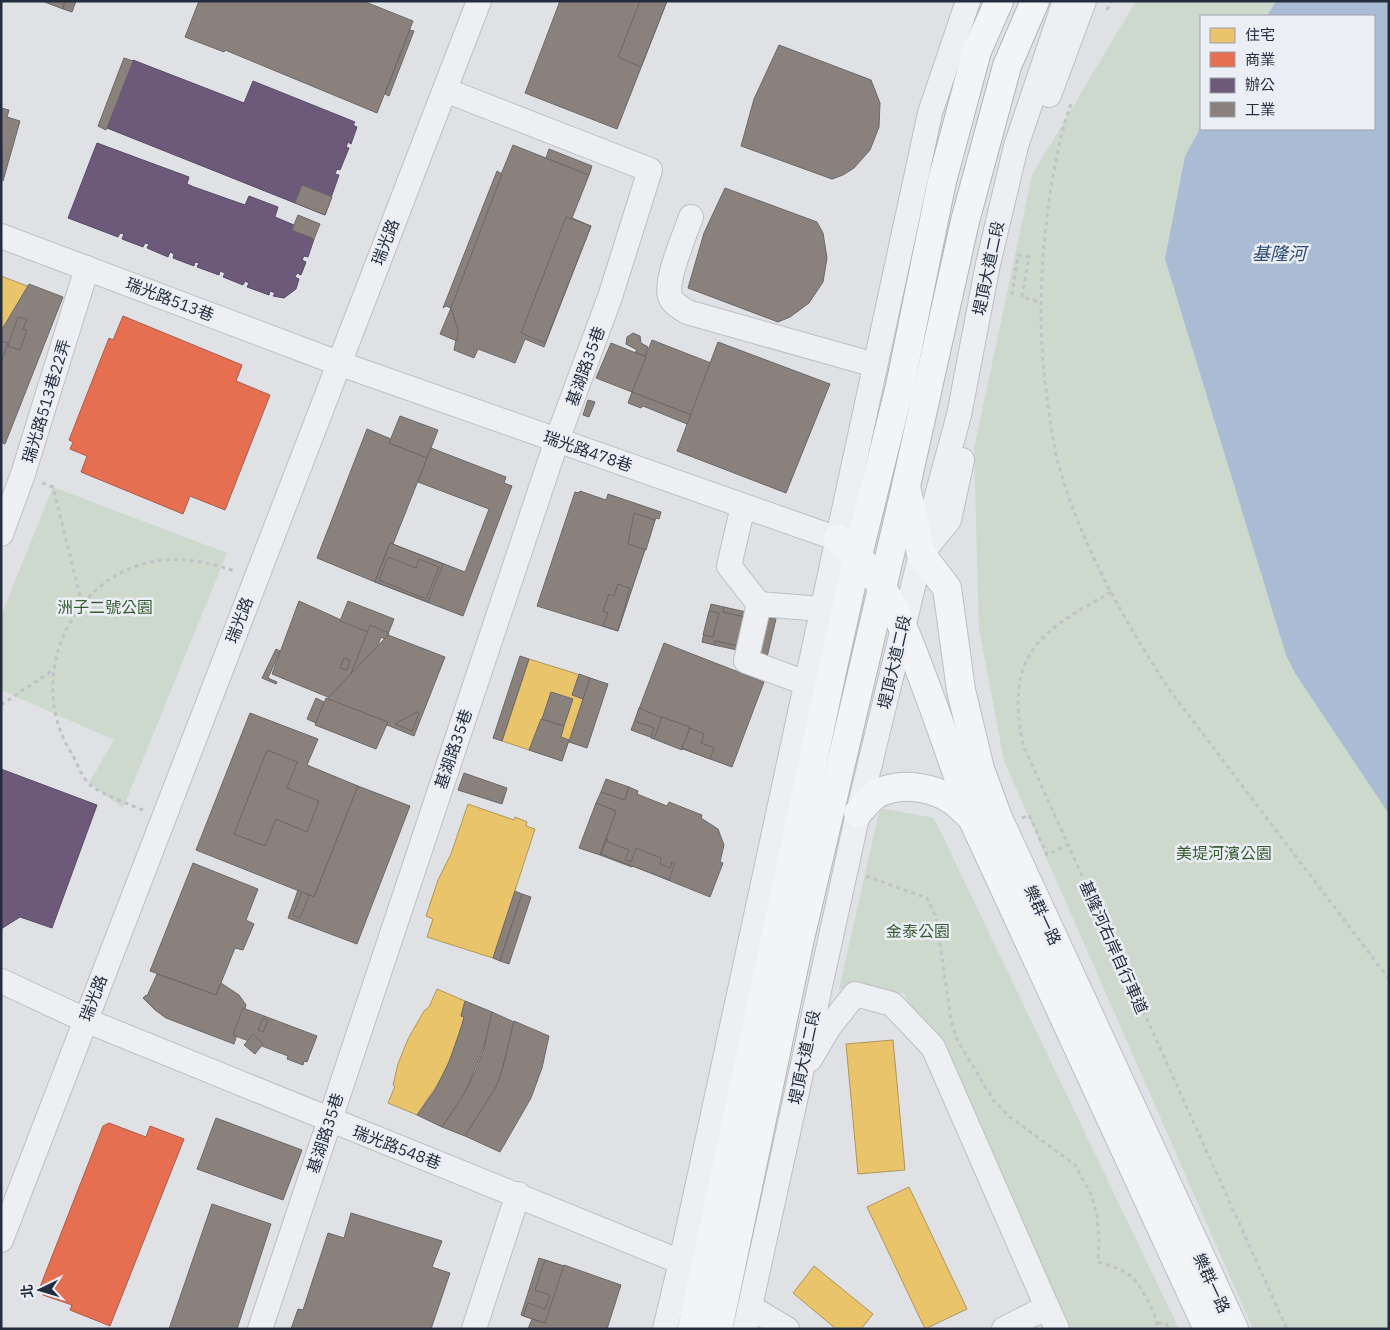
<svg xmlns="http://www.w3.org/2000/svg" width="1390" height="1330" viewBox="0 0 1390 1330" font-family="'IBM Plex Sans','Noto Sans TC',sans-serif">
<rect width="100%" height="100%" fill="#dfe1e5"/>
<!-- green -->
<g fill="#ced9ce">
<path d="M1136 1H1277L1269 16H1201V129L1389 800V1329H1253L1004 761 979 629 974 449 1032 175Z"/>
<path d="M53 487 227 553 123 808 89 783 114 740 1 690V616Z"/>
<path d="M880 808 934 818 1179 1329H1056L904 993 839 989Z"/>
</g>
<!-- water -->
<path fill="#aabcd4" d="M1276 1H1389V814L1295 673 1286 655 1165 259 1185 156 1201 127 1374 129V16H1267Z"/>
<!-- homes -->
<g fill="#e9c46a" stroke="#ae975d">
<path d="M1 276 30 287 1 363Z"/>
<path d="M1 372 24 381 2 440H1Z"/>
<path d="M529 659 590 678 562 761 502 741Z"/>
<path d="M468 804 514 820 515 817 527 822 526 826 535 829 493 958 427 937 433 919 426 916 438 880 451 854Z"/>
<path d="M437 989 465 1001 461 1016 464 1017 455 1047 443 1076 417 1115 388 1103 395 1086 393 1085 398 1064 408 1039 424 1011 429 1007Z"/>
<path d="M893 1040 905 1170 858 1174 846 1044Z"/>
<path d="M909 1187 967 1309 925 1329 867 1207Z"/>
<path d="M814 1266 873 1314 861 1329H836L793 1293Z"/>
</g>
<!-- shops -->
<g fill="#e76f51" stroke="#ac5b4c">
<path d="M123 316 242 365 236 381 270 395 225 510 190 496 183 514 81 472 87 456 70 449 73 442 69 440 109 338 113 340Z"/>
<path d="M109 1123 146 1137 150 1126 184 1139 110 1326 70 1310 72 1305 43 1295 40 1287 103 1126Z"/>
</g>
<!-- offices -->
<g fill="#6d597a" stroke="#574c68">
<path d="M133 60 244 103 253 81 355 122 353 125 357 127 351 144 348 142 346 147 349 148 340 170 337 169 335 174 339 175 325 215 107 128Z"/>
<path d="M97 143 189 177 187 184 194 187 245 205 249 196 278 207 275 217 294 225 292 230 314 239 308 257 304 256 302 260 306 262 301 275 297 273 295 277 299 279 296 289 284 298 273 296 275 293 270 291 269 295 247 287 249 283 245 281 243 285 223 277 225 273 220 271 219 275 197 267 199 263 195 262 194 266 173 258 174 254 170 252 168 257 147 248 149 244 145 243 143 247 122 239 124 234 120 233 118 237 68 218Z"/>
<path d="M1 769 97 805 52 928 20 917 1 929Z"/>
</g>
<!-- industry -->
<g fill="#8a817c" stroke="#6b686a">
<path d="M42 1H65L63 9Z"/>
<path d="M65 1H76L72 12 63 9Z"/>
<path d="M199 1H363L413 21 377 113 225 50 224 52 185 37Z"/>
<path d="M560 1H667L617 129 525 93Z"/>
<path d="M640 1H667L641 67 618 57Z"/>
<path d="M410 30 414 31 389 96 385 94Z"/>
<path d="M779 45 871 80 880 103 879 127 870 150 854 168 843 175 832 179 741 146 754 99Z"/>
<path d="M124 58 133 61 106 130 98 126Z"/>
<path d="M1 108 9 110 7 117 20 121 3 181Z"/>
<path d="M513 145 589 175 572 218 591 226 544 347 525 339 515 363 478 349 474 358 454 350 458 330 450 306 452 295Z"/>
<path d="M549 149 592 166 589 175 546 158Z"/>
<path d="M497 171 502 174 451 308 446 306 443 308Z"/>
<path d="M302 185 332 197 325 215 295 203Z"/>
<path d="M725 188 817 222 823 233 827 258 823 282 809 303 790 317 778 322 688 288 704 233Z"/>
<path d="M298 215 320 224 314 239 292 230Z"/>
<path d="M566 217 591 226 545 343 521 333Z"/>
<path d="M29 284 63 297 5 444 1 442V331Z"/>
<path d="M451 308 458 330 457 341 440 334Z"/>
<path d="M18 317 27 319 23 329 27 330 20 350 8 346Z"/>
<path d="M633 333 640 336 641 343 648 347 645 356 635 352 637 350 626 344 627 337Z"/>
<path d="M652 340 711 363 691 415 632 392Z"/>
<path d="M1 341 8 343 1 363Z"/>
<path d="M718 342 830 384 786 493 677 451Z"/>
<path d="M611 343 646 357 632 392 596 378Z"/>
<path d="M632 392 691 415 687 424 643 406 641 408 628 403Z"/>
<path d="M588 400 595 402 589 417 583 415Z"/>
<path d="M400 416 438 430 427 458 389 443Z"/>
<path d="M367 429 391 439 389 443 427 458 393 544 390 543 375 582 317 558Z"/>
<path d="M431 448 506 477 504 483 512 486 463 616 375 582 390 543 465 572 489 509 418 482Z"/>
<path d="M580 491 606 500 608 494 661 512 659 519 656 518 655 520 618 631 537 606 575 492 579 493Z"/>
<path d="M634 513 655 520 646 550 628 544Z"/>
<path d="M390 543 443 564 428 602 375 582Z"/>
<path d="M388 557 416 568 419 559 439 567 426 599 379 580Z"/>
<path d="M618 584 630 588 618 631 603 626 608 613 603 611 609 594 614 596Z"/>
<path d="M299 601 368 632 340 702 272 674Z"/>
<path d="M348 601 394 619 386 639 340 621Z"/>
<path d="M711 604 724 607 723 612 764 621V616L776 619 767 657 756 654 757 650 715 641 714 645 702 642Z"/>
<path d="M724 607 764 616V621L723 612Z"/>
<path d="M709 611 719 613 713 637 703 635Z"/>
<path d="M370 625 389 633 386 639 381 637 353 707 343 702H340Z"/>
<path d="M388 635 445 657 414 736 326 700Z"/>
<path d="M715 641 757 650 756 654 714 645Z"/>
<path d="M664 643 764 682 732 767 631 730Z"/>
<path d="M276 649 280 651 268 678 277 682 276 684 262 678Z"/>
<path d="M520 656 529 659 502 741 493 738Z"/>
<path d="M344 658 350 660 347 670 340 668Z"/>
<path d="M579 674 590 678 583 699 572 695Z"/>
<path d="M590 678 608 684 587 748 569 742Z"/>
<path d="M551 692 573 699 564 726 542 719Z"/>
<path d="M316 698 324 702 316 723 307 719Z"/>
<path d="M326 698 388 722 376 749 315 725Z"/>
<path d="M639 708 662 718 654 739 651 738 654 728 635 721Z"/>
<path d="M417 712 419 713 412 731 395 724Z"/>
<path d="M250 713 318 739 307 765 358 786 314 897 196 850Z"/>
<path d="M662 717 690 727 682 750 654 739Z"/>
<path d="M541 719 564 726 561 737 569 740 562 761 529 750Z"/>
<path d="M690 728 704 734 701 743 714 748 710 759 682 748Z"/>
<path d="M267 750 297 762 287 788 319 801 307 832 276 819 265 846 234 834Z"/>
<path d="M464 773 507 788 502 804 458 790Z"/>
<path d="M606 779 629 787 625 800 601 792Z"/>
<path d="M358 786 410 806 357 944 288 918 298 890 314 897Z"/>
<path d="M629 787 638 791 637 794 667 806 669 802 702 815 701 818 718 829 724 845 720 862 723 863 710 897 633 866 632 867 600 855 616 811 596 803 601 792 625 800Z"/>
<path d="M596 803 616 811 600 855 579 848Z"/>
<path d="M607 838 608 842 629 850 625 860 631 862 636 848 661 858 660 864 670 868 672 862 675 863 669 880 601 854Z"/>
<path d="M193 863 258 889 246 920 254 924 243 950 235 948 216 995 150 971Z"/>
<path d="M515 891 522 894 500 961 493 958Z"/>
<path d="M302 892 309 895 300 918 293 915Z"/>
<path d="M522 894 531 897 509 964 500 961Z"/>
<path d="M157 974 216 995 221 983 239 995 246 1005 234 1044 166 1018 155 1010 143 998 146 995 147 996Z"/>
<path d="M465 1001 492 1012 487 1037 467 1089 442 1127 417 1115 435 1090 449 1062 462 1025 464 1017 461 1016Z"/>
<path d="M243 1008 317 1036 307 1062 304 1061 303 1065 287 1059 288 1056 233 1035Z"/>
<path d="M492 1012 514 1022 503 1067 496 1087 465 1136 442 1127 461 1100 475 1072 484 1048Z"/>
<path d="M263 1018 268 1020 263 1032 258 1030Z"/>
<path d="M514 1021 549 1036 542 1068 531 1098 500 1152 465 1136 496 1087 503 1067Z"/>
<path d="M253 1034 263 1044 255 1054 244 1045Z"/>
<path d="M216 1118 302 1150 283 1200 197 1169Z"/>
<path d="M212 1204 271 1224 237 1329H169Z"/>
<path d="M351 1213 442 1241 432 1267 450 1273 431 1329H291L298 1309 303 1310 328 1233 344 1238Z"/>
<path d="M539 1258 563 1266 545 1323 521 1315Z"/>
<path d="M545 1260 567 1267 548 1324 523 1316 528 1303 545 1309 550 1295 535 1290Z"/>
<path d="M564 1265 621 1285 607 1329H528L532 1319 545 1323Z"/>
</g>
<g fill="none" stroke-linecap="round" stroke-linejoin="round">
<defs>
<g id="minor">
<path d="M1049 95 1084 1"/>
<path d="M691 217C685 235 665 279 670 296 672 303 681 308 687 312L875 365"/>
<path d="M1 236 338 363 838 539"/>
<path d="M743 506 729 566 759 604"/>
<path d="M1 534 23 474 87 268"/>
<path d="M925 549 949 520 962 460"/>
<path d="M806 683 746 661 759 604 822 609"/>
<path d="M1 981 85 1020 681 1262"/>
<path d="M810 1059 829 1027 855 994 892 1004 933 1047 1047 1307"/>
<path d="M1 1240 479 1"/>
<path d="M750 1307 787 1329"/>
<path d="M260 1329 557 440 610 297 650 170 445 90"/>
<path d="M474 1329 518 1194"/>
<path d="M665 1329 681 1262 930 113 968 1"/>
<path d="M745 1329 858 813 921 554 959 415 988 264 1016 146 1065 1"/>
<path d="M1004 1329 1047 1307 1057 1329"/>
</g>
<g id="major">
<path d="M906 486 921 554 947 588 961 690 980 769 998 818 1234 1329"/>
<path d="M838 539C887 577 904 628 925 684 942 729 957 773 972 818L1208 1329"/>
<path d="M858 813C863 807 868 800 874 796 896 781 931 786 952 800 959 805 966 812 972 818"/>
</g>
<g id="highway">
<path d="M692 1329 833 667 858 555 900 386 942 181 977 51 999 1"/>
<path d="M718 1329 799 943 906 486 965 221 1007 66 1035 1"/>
</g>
</defs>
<!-- minor casing -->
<use href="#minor" stroke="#bdbfc3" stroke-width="26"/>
<!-- major casing -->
<use href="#major" stroke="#babec3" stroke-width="30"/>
<!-- highway casing -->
<use href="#highway" stroke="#b1b4ba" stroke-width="30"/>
<!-- path -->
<g stroke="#c0c2c8" stroke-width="3" stroke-dasharray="4 4" stroke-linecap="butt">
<path d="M1107 10 1111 1"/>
<path d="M1071 104C1056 144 1048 203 1044 245 1039 306 1040 357 1050 418 1052 433 1054 448 1058 463 1081 545 1124 621 1171 692L1389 979"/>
<path d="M1012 295 1018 255 1029 257 1022 297 1040 302"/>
<path d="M42 483 53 487 82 604"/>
<path d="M1111 592C1038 633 1005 654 1023 745L1287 1329"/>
<path d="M1 705 53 670"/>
<path d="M143 810C130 805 99 793 89 784 82 777 77 763 72 754 28 686 63 587 143 564 174 555 206 561 235 571"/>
<path d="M1022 818 1029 815 1047 855 1068 845"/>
<path d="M866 876 927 898 936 917 951 1020 957 1040 994 1101 1010 1117 1075 1165 1092 1196 1097 1216 1099 1242 1098 1262C1109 1265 1121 1269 1131 1276 1140 1284 1159 1317 1157 1329"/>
<path d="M1158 1323H1166L1169 1329"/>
</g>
<!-- minor -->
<use href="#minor" stroke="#eeeff2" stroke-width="24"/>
<!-- major -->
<use href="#major" stroke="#f3f4f5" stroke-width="28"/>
<!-- highway -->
<use href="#highway" stroke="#f3f4f5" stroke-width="28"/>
</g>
<g text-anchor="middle" stroke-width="5" stroke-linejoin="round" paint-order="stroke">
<!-- street labels -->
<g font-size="16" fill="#242d3f" stroke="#ebeff5">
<text transform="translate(385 242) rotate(-69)" y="6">瑞光路</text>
<text transform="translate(988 268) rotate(-78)" y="6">堤頂大道二段</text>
<text transform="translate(170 299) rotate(21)" y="6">瑞光路513巷</text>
<text transform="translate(585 366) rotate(-70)" y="6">基湖路35巷</text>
<text transform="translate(46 401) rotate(-73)" y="6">瑞光路513巷22弄</text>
<text transform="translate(588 451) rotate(19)" y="6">瑞光路478巷</text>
<text transform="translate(239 620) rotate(-69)" y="6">瑞光路</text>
<text transform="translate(894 662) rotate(-77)" y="6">堤頂大道二段</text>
<text transform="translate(453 749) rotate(-71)" y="6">基湖路35巷</text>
<text transform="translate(1043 915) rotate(65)" y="6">樂群一路</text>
<text transform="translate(1114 947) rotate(66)" y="6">基隆河右岸自行車道</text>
<text transform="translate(93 998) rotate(-69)" y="6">瑞光路</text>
<text transform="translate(804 1057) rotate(-78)" y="6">堤頂大道二段</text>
<text transform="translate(325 1133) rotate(-72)" y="6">基湖路35巷</text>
<text transform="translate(397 1147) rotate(21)" y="6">瑞光路548巷</text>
<text transform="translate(1212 1283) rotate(65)" y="6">樂群一路</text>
</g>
<!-- park labels -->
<g font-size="16" fill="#365c30" stroke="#ebeff5">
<text x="105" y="613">洲子二號公園</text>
<text x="1224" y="859">美堤河濱公園</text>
<text x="918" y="937">金泰公園</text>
</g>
<!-- water labels -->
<g font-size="18" font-style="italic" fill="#2b4976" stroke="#ebeff5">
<text x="1279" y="260">基隆河</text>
</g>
</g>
<!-- border -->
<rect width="1390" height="1330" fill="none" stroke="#242d3f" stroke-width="5"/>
<!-- legend -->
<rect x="1200" y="15" width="175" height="115" fill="#ebeff5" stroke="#9ba1ac"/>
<rect x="1210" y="28" width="25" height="15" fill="#e9c46a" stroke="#9ba1ac"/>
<text x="1245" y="40" font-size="15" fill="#242d3f">住宅</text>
<rect x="1210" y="52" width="25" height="15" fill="#e76f51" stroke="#9ba1ac"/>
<text x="1245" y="65" font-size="15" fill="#242d3f">商業</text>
<rect x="1210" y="78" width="25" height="15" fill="#6d597a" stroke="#9ba1ac"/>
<text x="1245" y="90" font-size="15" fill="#242d3f">辦公</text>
<rect x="1210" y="102" width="25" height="15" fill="#8a817c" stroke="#9ba1ac"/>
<text x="1245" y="115" font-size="15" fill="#242d3f">工業</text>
<!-- north arrow -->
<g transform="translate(40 1290) rotate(265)" stroke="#ebeff5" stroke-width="4" paint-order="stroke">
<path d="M0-4L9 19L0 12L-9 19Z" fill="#242d3f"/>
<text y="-8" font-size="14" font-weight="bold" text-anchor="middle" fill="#242d3f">北</text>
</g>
</svg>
